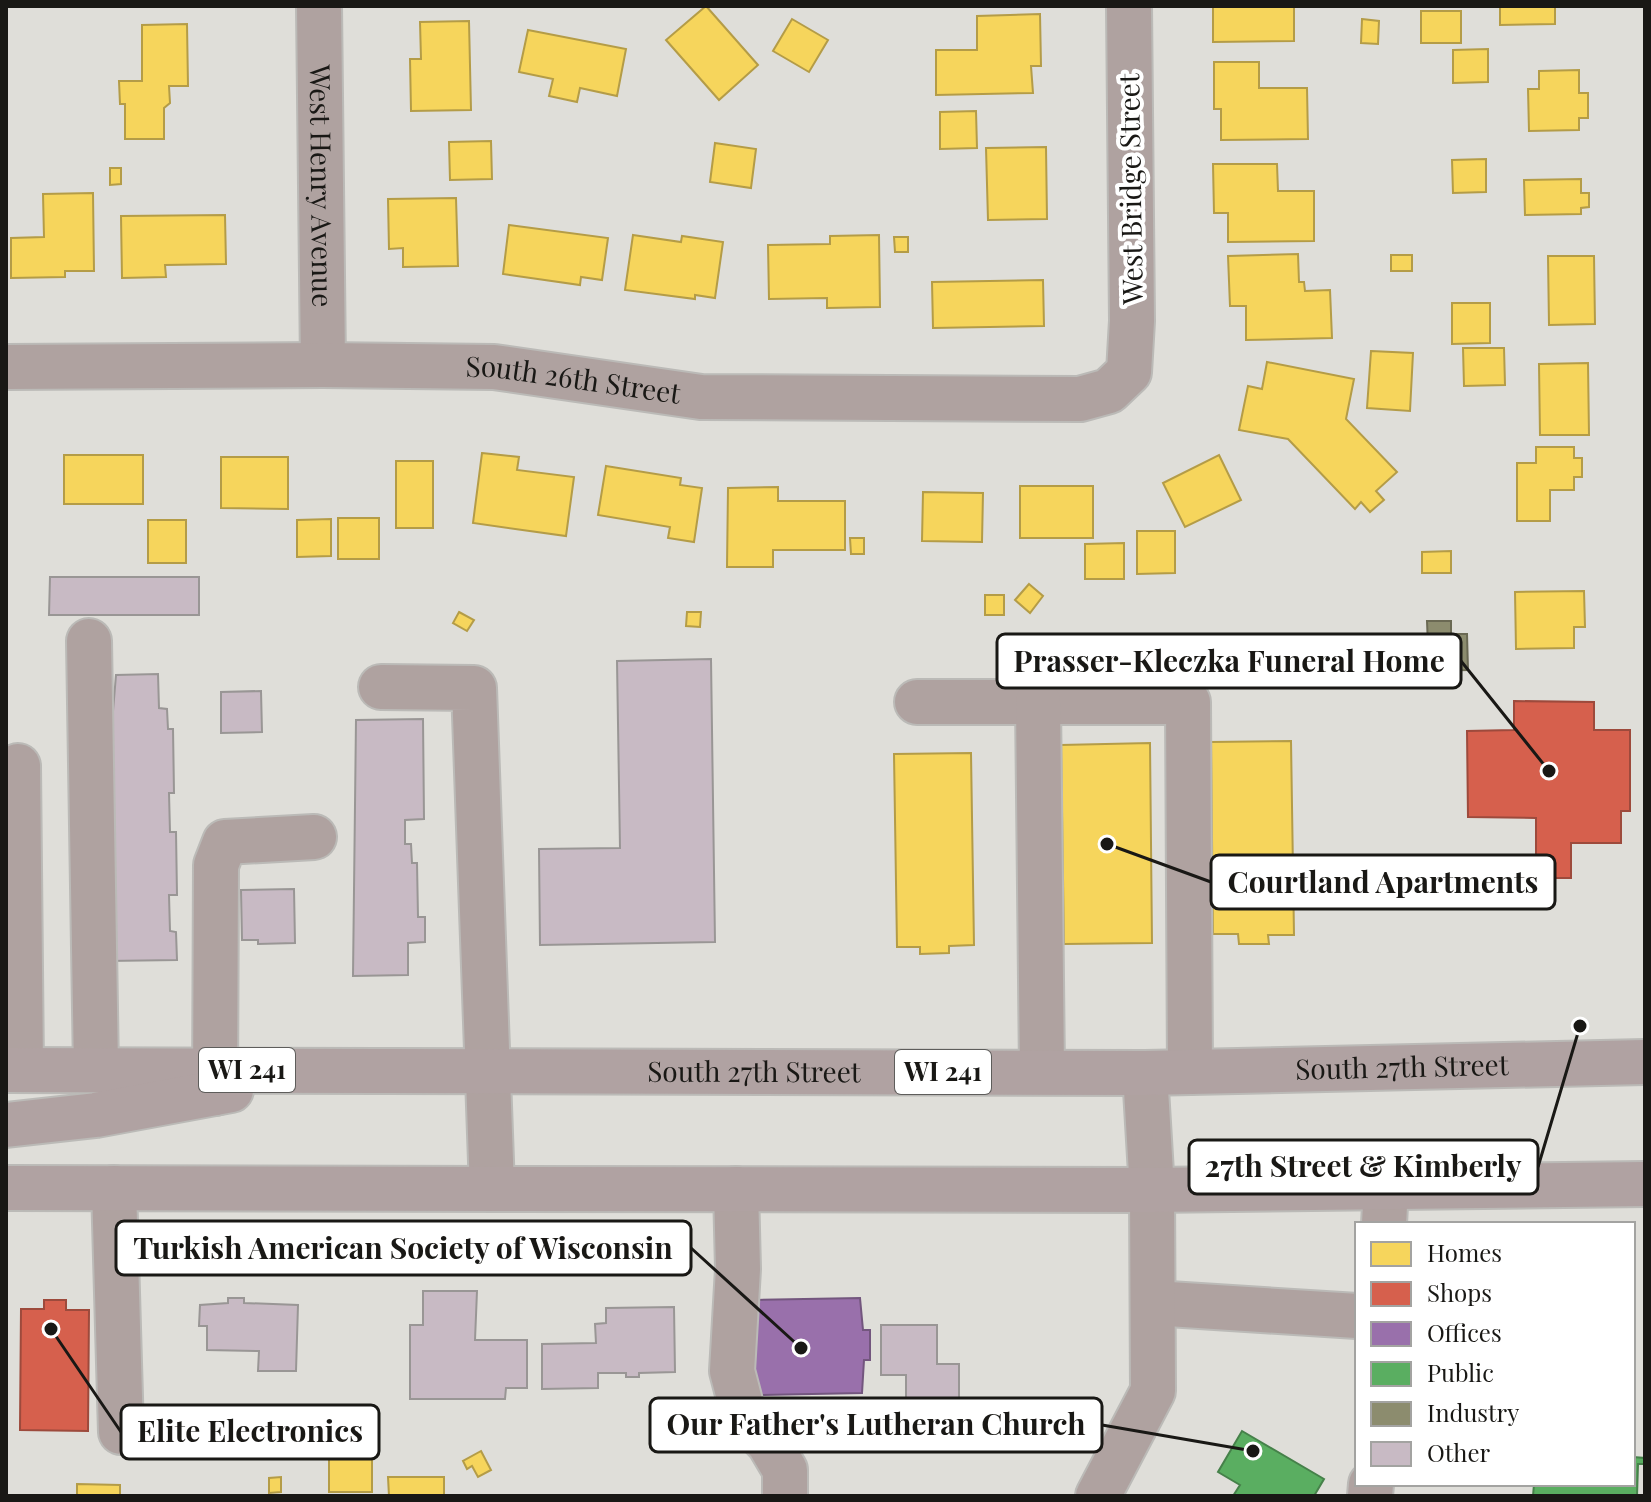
<svg xmlns="http://www.w3.org/2000/svg" width="1651" height="1502" viewBox="0 0 1651 1502" font-family="'Playfair Display',serif">
<rect width="100%" height="100%" fill="#dfded9"/>
<!-- homes -->
<g fill="#f6d55c" stroke="#b49c47" stroke-width="2">
<path d="M706 6 758 65 719 100 666 40Z"/>
<path d="M1213 6H1294V41L1213 42Z"/>
<path d="M1500 6H1555V24L1500 25Z"/>
<rect x="1421" y="11" width="40" height="32"/>
<path d="M1040 14 1041 66H1031L1033 93 936 95V50H977V16Z"/>
<path d="M792 19 828 40 809 72 773 51Z"/>
<path d="M1362 19 1379 21 1378 44 1361 43Z"/>
<path d="M469 21 471 110 411 111 410 59H421L420 22Z"/>
<path d="M187 24 188 86H169L170 103 164 108V139H125V104H120L119 81H142V25Z"/>
<path d="M528 30 626 49 617 96 580 88 577 102 549 96 553 79 519 72Z"/>
<path d="M1488 49V82L1453 83V50Z"/>
<path d="M1214 62H1259V88H1307L1308 139 1221 140V109H1214Z"/>
<path d="M1579 70V93H1588V118H1579V130L1529 131 1528 89H1539V71Z"/>
<path d="M976 111 977 148 940 149V112Z"/>
<path d="M491 141 492 179 450 180 449 142Z"/>
<path d="M715 143 756 149 751 188 710 182Z"/>
<path d="M1046 147 1047 219 988 220 986 148Z"/>
<path d="M1486 159V192L1453 193 1452 160Z"/>
<path d="M1213 164H1277L1278 191H1314V241L1228 242V213H1214Z"/>
<path d="M110 168H121V184L110 185Z"/>
<path d="M1581 179V193H1589V207L1581 208V214L1525 215 1524 180Z"/>
<path d="M93 193 94 271H65V277L11 278V238L44 237 43 194Z"/>
<path d="M456 198 458 266 403 267V248L389 249 388 199Z"/>
<path d="M225 215 226 264 165 265 166 277 122 278 121 216Z"/>
<path d="M509 225 608 238 602 280 581 277 580 285 503 274Z"/>
<path d="M633 235 681 242 682 236 723 242 715 298 695 295V299L625 290Z"/>
<path d="M879 235 880 307 827 308V298L769 299 768 245 830 244V236Z"/>
<path d="M894 237H908V252H895Z"/>
<path d="M1298 254 1299 282H1304L1305 291 1330 290 1332 338 1246 340V306H1230L1228 256Z"/>
<rect x="1391" y="255" width="21" height="16"/>
<path d="M1548 256H1594L1595 324 1549 325Z"/>
<path d="M1043 280 1044 326 933 328 932 282Z"/>
<path d="M1452 303H1490V343L1452 344Z"/>
<path d="M1463 348H1504L1505 385 1464 386Z"/>
<path d="M1371 351 1413 353 1410 411 1367 408Z"/>
<path d="M1267 362 1354 379 1346 419 1397 472 1376 491 1384 500 1370 512 1361 502 1355 509 1288 439 1239 430 1248 386 1262 389Z"/>
<path d="M1588 363 1589 435H1540L1539 364Z"/>
<path d="M1536 447H1574V458H1582V477H1574V490H1550V521H1517V463H1536Z"/>
<path d="M482 453 519 457 517 470 574 477 566 536 473 523Z"/>
<rect x="64" y="455" width="79" height="49"/>
<path d="M1219 455 1241 500 1185 527 1163 483Z"/>
<path d="M221 457H288V509L221 508Z"/>
<rect x="396" y="461" width="37" height="67"/>
<path d="M606 466 681 478 680 485 702 488 694 542 668 538 670 527 598 515Z"/>
<rect x="1020" y="486" width="73" height="52"/>
<path d="M778 487V501H845V550H773V567H727L728 488Z"/>
<path d="M923 492 983 493 982 542 922 541Z"/>
<rect x="338" y="518" width="41" height="41"/>
<path d="M331 519V556L297 557V520Z"/>
<rect x="148" y="520" width="38" height="43"/>
<path d="M1137 531H1175V573L1137 574Z"/>
<path d="M850 538H864V554H851Z"/>
<path d="M1124 543V579H1085V544Z"/>
<path d="M1451 551V573H1422V552Z"/>
<path d="M1029 584 1043 596 1030 613 1015 600Z"/>
<path d="M1584 591 1585 627H1574V648L1516 649 1515 592Z"/>
<rect x="985" y="595" width="19" height="20"/>
<path d="M459 612 474 620 467 631 453 623Z"/>
<path d="M687 612H701L700 627 686 626Z"/>
<path d="M1291 741 1294 935H1268L1269 944H1239L1238 934H1213L1211 742Z"/>
<path d="M1150 743 1152 943 1064 944 1061 745Z"/>
<path d="M971 753 974 945 949 946V953L920 954V947H897L894 754Z"/>
<path d="M481 1451 491 1470 478 1477 472 1466 467 1469 463 1461Z"/>
<path d="M372 1453V1492H329V1454Z"/>
<path d="M281 1477V1492L269 1493V1478Z"/>
<path d="M388 1477H444V1496H389Z"/>
<path d="M77 1484 120 1485V1496H77Z"/>
</g>
<!-- shops -->
<g fill="#d6604d" stroke="#9d4a3c" stroke-width="2">
<path d="M1514 701 1594 702V730H1630V811H1621V843H1571V878H1536V818L1468 817 1467 731 1514 730Z"/>
<path d="M44 1300H66V1310H89L88 1431 20 1430 21 1309H44Z"/>
</g>
<!-- offices -->
<path fill="#9970ab" stroke="#73567e" stroke-width="2" d="M860 1298 863 1330H870V1360H864L862 1393 756 1395 747 1333 755 1300Z"/>
<!-- public -->
<g fill="#5aae61" stroke="#46814a" stroke-width="2">
<path d="M1242 1431 1324 1479 1314 1496H1233L1240 1485 1218 1472Z"/>
<path d="M1633 1457 1645 1458V1464H1638L1637 1496H1533L1534 1484H1633Z"/>
</g>
<!-- industry -->
<path fill="#8c8c6e" stroke="#6a6953" stroke-width="2" d="M1427 621H1451V634H1467L1468 670 1429 671Z"/>
<!-- building -->
<g fill="#c8bac4" stroke="#999695" stroke-width="2">
<path d="M50 577H199V615H49Z"/>
<path d="M711 659 715 942 540 945 539 849 620 848 617 661Z"/>
<path d="M158 674 159 708 167 709 168 729H173L174 793H169L170 832H176L177 895H169L170 931 176 932 177 960 107 961 103 711H113L116 675Z"/>
<path d="M261 691 262 732 221 733V692Z"/>
<path d="M423 719 424 819 405 820V844H411L412 863H417L418 917H425V942L408 943V975L353 976 356 720Z"/>
<path d="M294 889 295 943 258 944V940H242L241 890Z"/>
<path d="M423 1291H477L475 1340H527V1388H506L505 1399H410V1325H423Z"/>
<path d="M228 1298H244V1303L298 1305 296 1371H258L259 1351 207 1350V1326H199L200 1305 228 1303Z"/>
<path d="M674 1307 675 1372 639 1373V1377H626V1373H598V1388L542 1389V1344L596 1343 595 1324 606 1323V1308Z"/>
<path d="M881 1325H937V1364H959V1408H906V1375H881Z"/>
</g>
<g fill="none" stroke-linecap="round" stroke-linejoin="round">
<defs>
<g id="minor">
<path id="s1" d="M319 6 323 365"/>
<path id="s2" d="M6 367 323 365 494 367 701 397 1080 399 1109 391 1129 372 1132 321 1129 6"/>
<path d="M89 641 96 1070"/>
<path d="M381 687 474 688 492 1189"/>
<path d="M917 702H1188L1190 1072"/>
<path d="M1038 702 1042 1072"/>
<path d="M18 766 21 1070"/>
<path d="M215 1093 216 865 225 842 314 837"/>
<path d="M114 1188 121 1432"/>
<path d="M736 1189 738 1269 732 1371 744 1417 769 1443 785 1470V1496"/>
<path d="M1384 1224 1386 1187"/>
<path d="M1153 1303 1357 1316"/>
<path d="M1098 1496 1153 1391 1152 1190 1145 1073"/>
<path d="M1370 1496 1371 1484"/>
</g>
<g id="major">
<path id="s3" d="M6 1070 1145 1073 1645 1062"/>
<path d="M6 1125 96 1115 231 1090"/>
<path d="M6 1188 1152 1190 1645 1184"/>
</g>
</defs>
<!-- minor casing -->
<use href="#minor" stroke="#bbbab7" stroke-width="48"/>
<!-- major casing -->
<use href="#major" stroke="#bbbab7" stroke-width="48"/>
<!-- minor -->
<use href="#minor" stroke="#afa2a0" stroke-width="44"/>
<!-- major -->
<use href="#major" stroke="#b0a2a2" stroke-width="44"/>
</g>
<g text-anchor="middle" stroke-width="8" stroke-linejoin="round" paint-order="stroke">
<!-- shield labels -->
<g fill="#fff" stroke="#5e5d5b" stroke-width="2">
<rect x="199" y="1048" width="96" height="44" rx="6"/>
<rect x="895" y="1050" width="96" height="44" rx="6"/>
</g>
<g font-size="26" font-weight="bold" fill="#191815">
<text x="247" y="1079">WI 241</text>
<text x="943" y="1081">WI 241</text>
</g>
<!-- street labels -->
<g font-size="28" fill="#191815" stroke="#fff">
<text dy="10" stroke="none"><textPath href="#s1" startOffset="180">West Henry Avenue</textPath></text>
<text transform="translate(1131 189) rotate(-91)" y="10">West Bridge Street</text>
<text dy="10" stroke="none"><textPath href="#s2" startOffset="568">South 26th Street</textPath></text>
<text dy="10" stroke="none"><textPath href="#s3" startOffset="1396">South 27th Street</textPath></text>
<text dy="10" stroke="none"><textPath href="#s3" startOffset="748">South 27th Street</textPath></text>
</g>
</g>
<!-- callouts -->
<path fill="none" stroke="#191815" stroke-width="3" d="M1549 771L1461 661M1107 844L1211 882M1580 1026L1538 1167M801 1348L691 1248M1253 1451L1102 1425M51 1329L121 1432"/>
<g fill="#191815" stroke="#fff" stroke-width="3">
<circle cx="1549" cy="771" r="8"/>
<circle cx="1107" cy="844" r="8"/>
<circle cx="1580" cy="1026" r="8"/>
<circle cx="801" cy="1348" r="8"/>
<circle cx="1253" cy="1451" r="8"/>
<circle cx="51" cy="1329" r="8"/>
</g>
<g fill="#fff" stroke="#191815" stroke-width="3">
<rect x="997" y="634" width="464" height="54" rx="8"/>
<rect x="1211" y="855" width="344" height="54" rx="8"/>
<rect x="1189" y="1140" width="349" height="54" rx="8"/>
<rect x="116" y="1221" width="575" height="54" rx="8"/>
<rect x="650" y="1398" width="452" height="54" rx="8"/>
<rect x="121" y="1405" width="258" height="54" rx="8"/>
</g>
<g font-size="30" text-anchor="middle" font-weight="bold" fill="#191815">
<text x="1229" y="672">Prasser-Kleczka Funeral Home</text>
<text x="1383" y="893">Courtland Apartments</text>
<text x="1363" y="1177">27th Street &amp; Kimberly</text>
<text x="403" y="1259">Turkish American Society of Wisconsin</text>
<text x="876" y="1435">Our Father's Lutheran Church</text>
<text x="250" y="1442">Elite Electronics</text>
</g>
<!-- border -->
<rect width="1651" height="1502" fill="none" stroke="#191815" stroke-width="16"/>
<!-- legend -->
<rect x="1355" y="1222" width="280" height="264" fill="#ffffff" stroke="#a3a3a1" stroke-width="2"/>
<rect x="1371" y="1242" width="40" height="24" fill="#f6d55c" stroke="#a3a3a1" stroke-width="2"/>
<text x="1427" y="1262" font-size="24" fill="#191815">Homes</text>
<rect x="1371" y="1282" width="40" height="24" fill="#d6604d" stroke="#a3a3a1" stroke-width="2"/>
<text x="1427" y="1302" font-size="24" fill="#191815">Shops</text>
<rect x="1371" y="1322" width="40" height="24" fill="#9970ab" stroke="#a3a3a1" stroke-width="2"/>
<text x="1427" y="1342" font-size="24" fill="#191815">Offices</text>
<rect x="1371" y="1362" width="40" height="24" fill="#5aae61" stroke="#a3a3a1" stroke-width="2"/>
<text x="1427" y="1382" font-size="24" fill="#191815">Public</text>
<rect x="1371" y="1402" width="40" height="24" fill="#8c8c6e" stroke="#a3a3a1" stroke-width="2"/>
<text x="1427" y="1422" font-size="24" fill="#191815">Industry</text>
<rect x="1371" y="1442" width="40" height="24" fill="#c8bac4" stroke="#a3a3a1" stroke-width="2"/>
<text x="1427" y="1462" font-size="24" fill="#191815">Other</text>
</svg>
